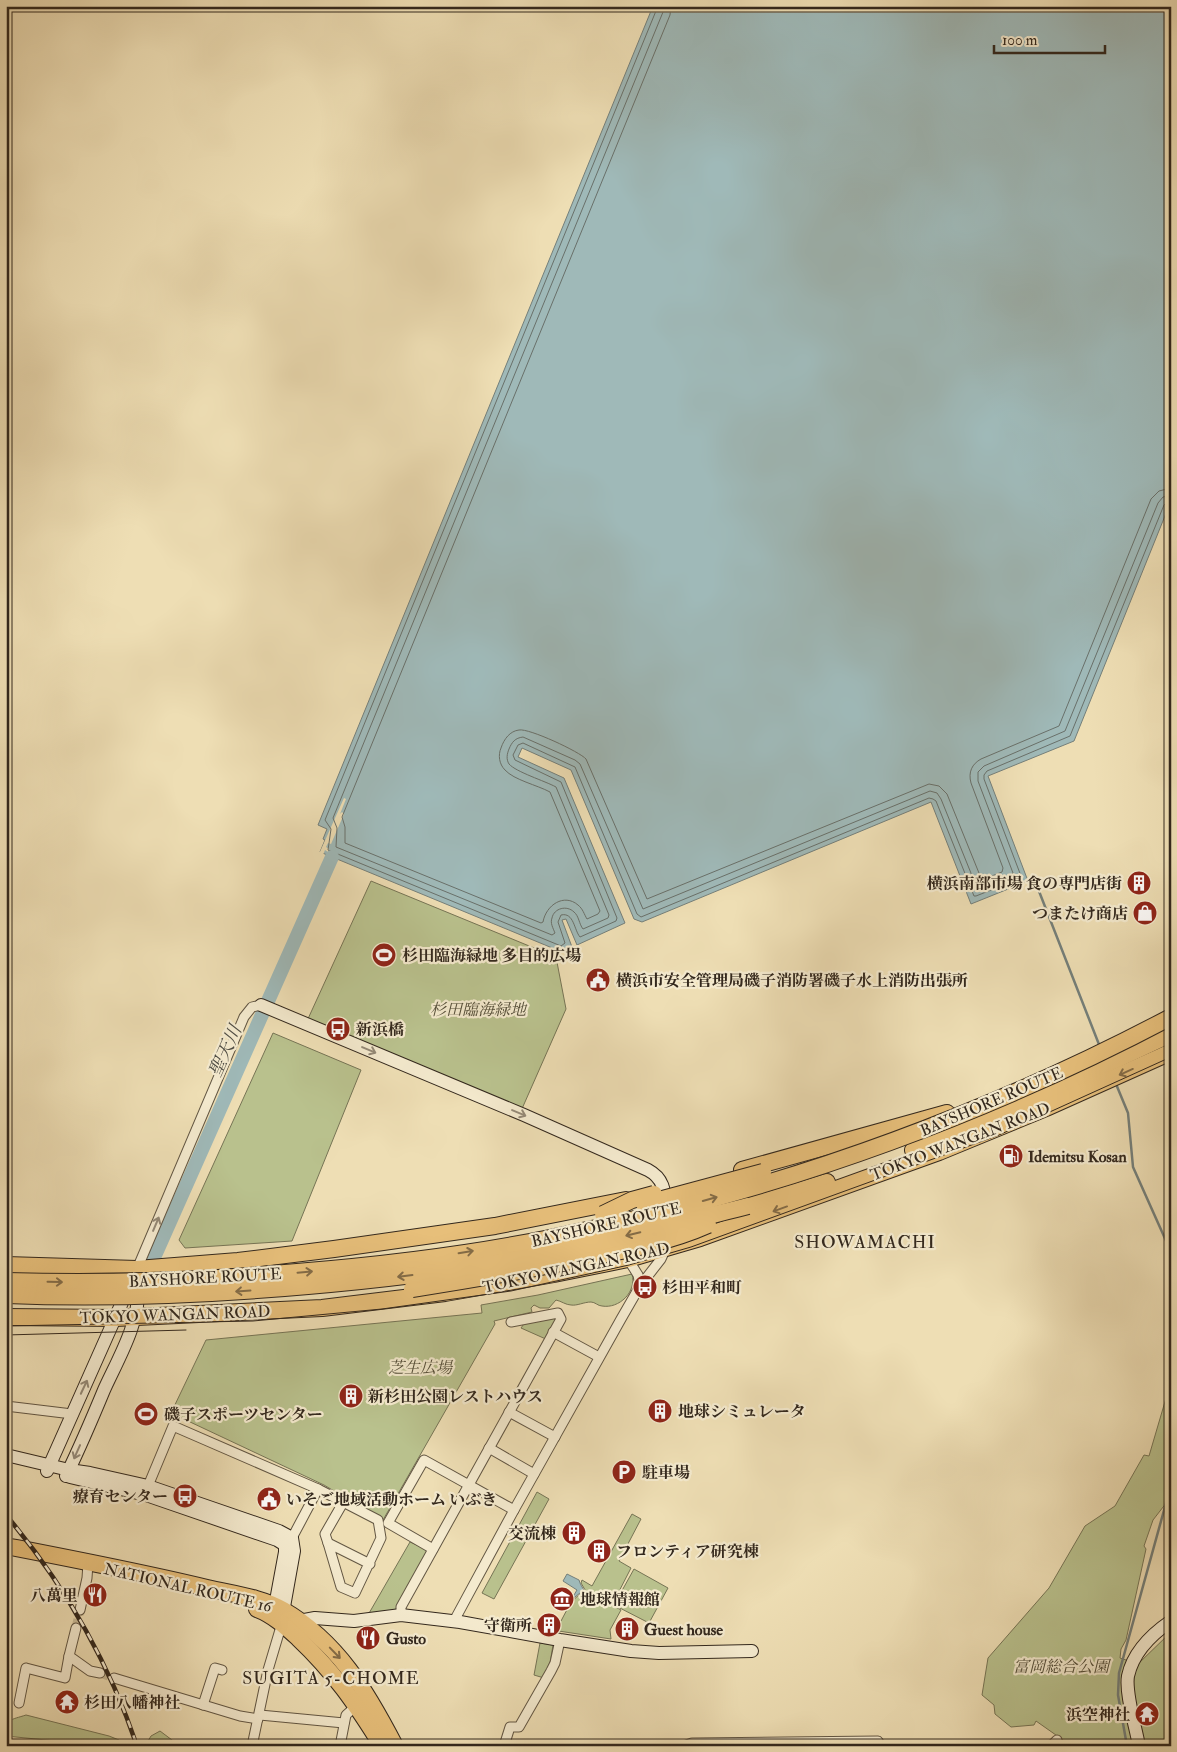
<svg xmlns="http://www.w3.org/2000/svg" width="1177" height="1752" viewBox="0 0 1177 1752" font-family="'IM FELL Double Pica','Noto Serif JP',serif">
<rect width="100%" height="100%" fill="#eedeb4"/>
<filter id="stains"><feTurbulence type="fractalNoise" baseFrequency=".004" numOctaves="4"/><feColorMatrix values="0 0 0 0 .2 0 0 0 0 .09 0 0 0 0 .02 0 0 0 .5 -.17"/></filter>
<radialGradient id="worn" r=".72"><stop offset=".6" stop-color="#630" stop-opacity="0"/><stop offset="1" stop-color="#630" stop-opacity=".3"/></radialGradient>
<!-- green -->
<g fill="#b9c18d" stroke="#767455">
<path d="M371 881 556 957 566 1009 521 1111 307 1021Z"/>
<path d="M273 1033 361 1070 292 1241 185 1248 179 1240Z"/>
<path d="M632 1274C637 1292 619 1309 602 1306 598 1306 595 1302 591 1302 584 1302 577 1306 571 1305 566 1305 561 1301 556 1300L549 1308H540L534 1305 531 1308 532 1312 494 1321 495 1324 383 1520 324 1485 171 1413 206 1340 482 1313 481 1305 538 1295Z"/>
<path d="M554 1314 558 1322 548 1340 521 1328 526 1321Z"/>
<path d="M1171 1333V1491L1167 1502 1153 1520 1144 1546 1146 1549 1126 1640 1121 1649 1120 1658 1138 1664 1171 1632V1746H1062L1063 1740 1036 1721 1034 1725 1011 1727 995 1714 994 1705 982 1695 988 1658 1049 1588 1085 1526 1115 1506 1144 1455 1149 1456 1169 1388V1335Z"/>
<path d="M537 1492 549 1499 494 1599 482 1593Z"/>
<path d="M632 1514 641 1519 619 1561 631 1568 612 1605 621 1610 610 1630 611 1639 552 1630 557 1620 561 1621 571 1602 580 1594 589 1604 591 1600 581 1583 582 1580 592 1586Z"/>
<path d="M410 1542 430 1551 397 1611 368 1615Z"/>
<path d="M634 1569 668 1588 649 1623 614 1605Z"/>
<path d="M540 1643 553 1645 550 1663 544 1678 534 1675Z"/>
<path d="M26 1715 109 1736 119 1740 122 1746H78L76 1743 6 1736C6 1718 11 1720 26 1715Z"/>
<path d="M160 1731 180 1746H145L151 1736Z"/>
</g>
<!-- water -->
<g fill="#9fb9b8" stroke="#747f7a">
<path d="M653 6H1171V501L1074 741 988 776 1028 881 971 904 931 802 642 922 634 919 571 770 522 748 518 757 564 778 625 923 577 945 566 919 562 920 572 947 562 952 320 852 325 840 323 839 327 829 318 825Z"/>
<path d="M567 1574 579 1580C581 1588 589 1595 588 1602L580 1593 571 1600 577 1590 563 1581Z"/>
</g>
<!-- pier -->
<path fill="#eedeb4" d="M344 798 346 799 340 814 342 812 344 814 331 844 328 843 326 847 329 849 328 852 325 850 323 855 319 854Z"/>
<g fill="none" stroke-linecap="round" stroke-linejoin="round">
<!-- shore -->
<g stroke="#69706a" stroke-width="1">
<path d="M658 6 325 820 331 829 328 850 561 946 565 943 558 922 561 915C574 912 574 930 580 937L616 921 617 918 561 782 515 760 513 755 518 745 523 743 575 767 637 914 641 917 929 798 933 799 936 801 974 896H976L1019 879 1021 876 984 779V775L987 771 1070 736 1164 505 1167 502H1171"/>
<path d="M664 6 663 12 333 818 337 828 336 847 552 935 555 933C553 928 550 923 552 918 554 908 567 905 574 912 579 916 579 924 583 929L608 918 609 915 556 787C545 781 516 772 509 764 506 759 507 754 509 749 512 742 515 738 523 737L575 760 580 764 643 909 930 791 937 793 941 799 977 888H980L1011 876 1013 873 978 781V772L984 766 1065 731 1158 503 1163 497 1171 495"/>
<path d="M671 6 670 15 342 817 345 827V843L541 923 543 922C546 905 564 893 578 905 583 909 584 914 587 919L598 914 600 911 550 792C537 785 514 780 505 770 499 764 498 755 501 748 504 739 510 731 519 730 529 728 580 752 586 759L647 899 929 784 939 786 947 794 981 878 984 879 1002 872 1003 868 971 783C968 772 972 764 981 759L1059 726 1151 499 1159 491 1171 488"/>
</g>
<!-- stream -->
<g stroke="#747f7a" stroke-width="2.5">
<path d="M1035 881 1100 1047"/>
<path d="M1116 1084 1128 1113 1133 1167 1171 1252"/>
<path d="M1127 1746 1118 1695 1119 1673 1171 1485"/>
</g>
<!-- river -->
<path stroke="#9fb9b8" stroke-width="14" d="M153 1260 332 857"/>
<!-- street-tunnel -->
<g stroke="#c9ba96" stroke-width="9" stroke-dasharray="9 4.5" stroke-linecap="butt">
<path d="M76 1628 80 1610"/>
<path d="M100 1673 114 1678"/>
</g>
<defs>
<g id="street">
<path d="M628 1259 638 1275 640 1286"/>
<path d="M137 1269 244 1017 252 1007 261 1005"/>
<path d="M553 1332 599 1357"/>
<path d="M6 1406 72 1414"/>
<path d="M509 1412 555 1437"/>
<path d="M489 1448 534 1474"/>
<path d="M148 1486 173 1426 318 1489 292 1538 288 1542"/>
<path d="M318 1489 378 1520 381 1538 355 1593 341 1587 328 1543 370 1564"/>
<path d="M328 1543 325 1534 344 1501"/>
<path d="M433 1549 388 1523 424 1460 514 1510"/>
<path d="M80 1610 87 1578 88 1563"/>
<path d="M401 1615V1607L561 1319 558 1313 511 1322"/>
<path d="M454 1621 514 1510 621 1319 640 1286 661 1259 666 1248"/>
<path d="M76 1628 69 1656 90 1671 100 1673"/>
<path d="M114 1678 240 1716 258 1719"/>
<path d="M19 1703 26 1668 65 1678 69 1656"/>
<path d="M203 1705 215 1668 222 1670"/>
<path d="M260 1715 344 1723"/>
<path d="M252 1746 268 1670 282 1623"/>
<path d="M340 1746 346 1715 356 1706"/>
<path d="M504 1746 510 1727H519L551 1671 555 1663 560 1640"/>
<path d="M684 1746 692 1743 878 1741 881 1746"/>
<path d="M1051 1746 1057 1740"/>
</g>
<g id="secondary">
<path d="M261 1005 524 1115 648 1170C663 1178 665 1190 665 1206"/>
<path d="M6 1455 69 1470 90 1473 148 1486 279 1531 292 1538 294 1551 282 1618"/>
<path d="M47 1471 128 1289"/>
<path d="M66 1476C80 1447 92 1419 104 1390 118 1359 140 1323 138 1288"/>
<path d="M70 1477 146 1495 277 1540 285 1545V1552L275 1606 277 1612"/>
<path d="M299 1621 315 1618 354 1621 401 1615 460 1622 560 1640 631 1651 659 1653 752 1651"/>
<path d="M1139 1746C1136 1728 1125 1693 1128 1676 1133 1653 1152 1634 1171 1621"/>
</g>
<g id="highway">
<path d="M913 1150 1033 1099 1171 1034"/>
<path d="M742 1170 947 1113"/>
<path d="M748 1206 827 1182"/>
<path d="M6 1265 137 1269 238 1261 334 1249 495 1226 626 1200"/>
<path d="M6 1317 116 1318 322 1308 445 1293 554 1274 628 1259 700 1238 939 1152 1046 1108 1171 1052"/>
<path d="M6 1546C73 1559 141 1572 207 1588 232 1594 261 1597 283 1610 338 1642 367 1692 395 1746"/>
<path d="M257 1609C273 1615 286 1627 298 1638 334 1672 356 1704 382 1746"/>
</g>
</defs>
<!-- street casing -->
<use href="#street" stroke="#625643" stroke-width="11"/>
<!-- secondary casing -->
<use href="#secondary" stroke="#33281d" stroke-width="14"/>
<!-- highway casing -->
<use href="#highway" stroke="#33281d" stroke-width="18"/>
<!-- street -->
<use href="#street" stroke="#f4eace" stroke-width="9"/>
<!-- secondary -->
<use href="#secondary" stroke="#f4eace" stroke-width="12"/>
<!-- highway -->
<use href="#highway" stroke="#e7bf7a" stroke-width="16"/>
<!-- tram -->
<g stroke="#33281d" stroke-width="1">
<path d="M6 1326 253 1321 382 1309 511 1291 629 1265 691 1247 999 1135 1171 1057"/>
<path d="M6 1335 186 1330"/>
</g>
<defs>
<path id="rail" d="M6 1515C64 1584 108 1660 137 1746"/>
</defs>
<!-- rail casing -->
<use href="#rail" stroke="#33281d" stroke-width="4.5"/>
<!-- rail -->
<use href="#rail" stroke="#f4eace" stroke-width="2.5" stroke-dasharray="8" stroke-linecap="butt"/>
<defs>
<g id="highway-bridge">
<path d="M644 1204 763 1172"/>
<path d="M603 1214 632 1200 654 1194"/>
<path d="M6 1281C104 1284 200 1281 297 1272 382 1265 467 1255 550 1238 766 1194 976 1120 1171 1017"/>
<path d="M412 1289C470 1280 528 1270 586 1258 627 1250 670 1242 708 1225"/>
<path d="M6 1295C107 1299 207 1295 308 1286 390 1279 473 1269 554 1252 619 1239 684 1222 748 1206"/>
</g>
</defs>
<!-- highway-bridge casing -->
<use href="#highway-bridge" stroke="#33281d" stroke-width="18" stroke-linecap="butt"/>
<!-- highway-bridge -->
<use href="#highway-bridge" stroke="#e7bf7a" stroke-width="16"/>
</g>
<!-- one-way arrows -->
<defs><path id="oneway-shaft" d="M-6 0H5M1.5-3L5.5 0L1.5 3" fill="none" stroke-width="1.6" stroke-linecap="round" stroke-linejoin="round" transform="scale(1.25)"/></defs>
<g stroke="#948976">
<use href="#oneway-shaft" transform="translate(369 1050) rotate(23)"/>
<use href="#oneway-shaft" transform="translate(519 1113) rotate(23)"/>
<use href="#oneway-shaft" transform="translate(156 1224) rotate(-67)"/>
<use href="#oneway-shaft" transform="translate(84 1387) rotate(-65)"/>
<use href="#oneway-shaft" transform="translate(77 1452) rotate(114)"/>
</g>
<g stroke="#846c47">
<use href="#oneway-shaft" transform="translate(1126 1072) rotate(156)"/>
<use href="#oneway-shaft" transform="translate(710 1199) rotate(-16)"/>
<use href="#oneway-shaft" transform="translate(780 1209) rotate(160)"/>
<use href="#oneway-shaft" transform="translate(633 1234) rotate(167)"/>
<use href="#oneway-shaft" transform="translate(466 1252) rotate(-9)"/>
<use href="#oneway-shaft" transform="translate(305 1272) rotate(-5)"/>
<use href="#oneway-shaft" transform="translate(405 1276) rotate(173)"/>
<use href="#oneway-shaft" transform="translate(55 1282) rotate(1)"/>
<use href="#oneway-shaft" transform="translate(243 1291) rotate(176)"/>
<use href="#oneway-shaft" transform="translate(335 1653) rotate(46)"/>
</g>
<!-- icons -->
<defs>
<symbol id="building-disc" viewBox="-11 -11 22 22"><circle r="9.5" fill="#8f2418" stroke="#f4eace"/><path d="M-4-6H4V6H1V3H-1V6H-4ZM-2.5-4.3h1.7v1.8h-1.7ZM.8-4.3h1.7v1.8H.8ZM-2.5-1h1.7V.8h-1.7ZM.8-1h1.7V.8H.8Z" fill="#fff"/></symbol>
<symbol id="shop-disc" viewBox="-11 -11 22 22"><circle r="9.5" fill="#8f2418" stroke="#f4eace"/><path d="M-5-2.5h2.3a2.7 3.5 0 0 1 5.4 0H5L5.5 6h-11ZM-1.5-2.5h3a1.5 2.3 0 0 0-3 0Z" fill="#fff"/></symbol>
<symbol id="stadium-disc" viewBox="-11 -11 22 22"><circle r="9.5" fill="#8f2418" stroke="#f4eace"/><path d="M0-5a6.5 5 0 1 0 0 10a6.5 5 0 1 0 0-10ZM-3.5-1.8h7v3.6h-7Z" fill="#fff"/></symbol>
<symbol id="civic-disc" viewBox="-11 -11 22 22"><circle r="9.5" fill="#8f2418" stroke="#f4eace"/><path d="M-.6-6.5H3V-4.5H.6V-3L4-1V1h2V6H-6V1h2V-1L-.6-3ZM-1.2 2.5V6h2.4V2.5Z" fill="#fff"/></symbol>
<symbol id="bus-disc" viewBox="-11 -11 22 22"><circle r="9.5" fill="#8f2418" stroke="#f4eace"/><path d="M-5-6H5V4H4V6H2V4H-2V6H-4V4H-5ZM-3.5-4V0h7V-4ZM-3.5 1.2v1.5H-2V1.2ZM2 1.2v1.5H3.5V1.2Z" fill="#fff"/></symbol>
<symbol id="fuel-disc" viewBox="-11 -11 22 22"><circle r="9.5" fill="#8f2418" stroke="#f4eace"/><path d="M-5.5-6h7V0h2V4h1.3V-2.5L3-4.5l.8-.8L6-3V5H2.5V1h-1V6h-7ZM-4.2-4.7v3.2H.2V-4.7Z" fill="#fff"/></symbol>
<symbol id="parking-disc" viewBox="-11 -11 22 22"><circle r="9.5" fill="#8f2418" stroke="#f4eace"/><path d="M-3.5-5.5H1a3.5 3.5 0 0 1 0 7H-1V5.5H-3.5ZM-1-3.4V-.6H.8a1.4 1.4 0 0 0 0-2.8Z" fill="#fff"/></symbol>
<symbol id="restaurant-disc" viewBox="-11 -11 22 22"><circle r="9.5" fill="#8f2418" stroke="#f4eace"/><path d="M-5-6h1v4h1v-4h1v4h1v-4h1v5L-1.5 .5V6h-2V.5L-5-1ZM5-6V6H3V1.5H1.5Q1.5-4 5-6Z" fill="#fff"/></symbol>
<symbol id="museum-disc" viewBox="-11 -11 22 22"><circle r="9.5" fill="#8f2418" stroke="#f4eace"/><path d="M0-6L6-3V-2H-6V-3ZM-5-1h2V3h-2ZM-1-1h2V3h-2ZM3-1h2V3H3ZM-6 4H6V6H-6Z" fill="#fff"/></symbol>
<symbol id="temple-disc" viewBox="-11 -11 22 22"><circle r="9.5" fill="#8f2418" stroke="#f4eace"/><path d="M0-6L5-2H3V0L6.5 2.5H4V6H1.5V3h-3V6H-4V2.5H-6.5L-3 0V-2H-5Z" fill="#fff"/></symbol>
</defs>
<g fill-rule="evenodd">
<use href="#building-disc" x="1125" y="869" width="28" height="28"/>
<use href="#shop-disc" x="1131" y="899" width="28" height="28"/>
<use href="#stadium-disc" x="370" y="941" width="28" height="28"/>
<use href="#civic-disc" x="584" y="966" width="28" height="28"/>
<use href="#bus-disc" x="324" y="1015" width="28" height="28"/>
<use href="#fuel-disc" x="997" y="1142" width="28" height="28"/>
<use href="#bus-disc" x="631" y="1273" width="28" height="28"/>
<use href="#building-disc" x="337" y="1382" width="28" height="28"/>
<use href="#building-disc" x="646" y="1397" width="28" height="28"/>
<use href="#stadium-disc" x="132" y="1400" width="28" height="28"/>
<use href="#parking-disc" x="610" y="1458" width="28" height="28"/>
<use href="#bus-disc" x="171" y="1482" width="28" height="28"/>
<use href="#civic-disc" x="255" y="1485" width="28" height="28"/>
<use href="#building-disc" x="560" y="1519" width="28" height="28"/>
<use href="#building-disc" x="585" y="1537" width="28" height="28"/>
<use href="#restaurant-disc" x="81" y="1581" width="28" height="28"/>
<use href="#museum-disc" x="548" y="1585" width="28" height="28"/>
<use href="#building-disc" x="535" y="1611" width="28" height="28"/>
<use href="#building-disc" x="613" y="1615" width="28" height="28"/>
<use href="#restaurant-disc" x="354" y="1624" width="28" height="28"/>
<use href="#temple-disc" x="53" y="1688" width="28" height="28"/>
<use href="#temple-disc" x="1133" y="1700" width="28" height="28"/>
</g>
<g text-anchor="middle" stroke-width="4.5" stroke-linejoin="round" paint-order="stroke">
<!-- poi labels -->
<g font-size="16" font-weight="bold" fill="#33281d" stroke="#f4eace" text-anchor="start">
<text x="1122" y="889" text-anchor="end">横浜南部市場 食の専門店街</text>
<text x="1128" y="919" text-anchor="end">つまたけ商店</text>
<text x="402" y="961">杉田臨海緑地 多目的広場</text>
<text x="616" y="986">横浜市安全管理局磯子消防署磯子水上消防出張所</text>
<text x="356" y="1035">新浜橋</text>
<text x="1028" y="1162">Idemitsu Kosan</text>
<text x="662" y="1293">杉田平和町</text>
<text x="368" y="1402">新杉田公園レストハウス</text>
<text x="678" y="1417">地球シミュレータ</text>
<text x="164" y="1420">磯子スポーツセンター</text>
<text x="642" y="1478">駐車場</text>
<text x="168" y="1502" text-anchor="end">療育センター</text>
<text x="286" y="1505">いそご地域活動ホーム いぶき</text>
<text x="556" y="1539" text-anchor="end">交流棟</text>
<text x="616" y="1557">フロンティア研究棟</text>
<text x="78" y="1601" text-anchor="end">八萬里</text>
<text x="580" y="1605">地球情報館</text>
<text x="532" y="1631" text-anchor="end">守衛所</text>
<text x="644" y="1635">Guest house</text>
<text x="386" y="1644">Gusto</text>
<text x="84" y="1708">杉田八幡神社</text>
<text x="1130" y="1720" text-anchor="end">浜空神社</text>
</g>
<!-- park labels -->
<g font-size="16" font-style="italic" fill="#544e39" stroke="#f4eace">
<text x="478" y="1015">杉田臨海緑地</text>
<text x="420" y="1373">芝生広場</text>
<text x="1061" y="1672">富岡総合公園</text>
</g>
<!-- street labels -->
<g font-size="16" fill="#33281d" stroke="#f4eace">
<text transform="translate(991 1101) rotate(-23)" y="6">BAYSHORE ROUTE</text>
<text transform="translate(960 1141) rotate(-21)" y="6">TOKYO WANGAN ROAD</text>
<text transform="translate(606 1224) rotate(-13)" y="6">BAYSHORE ROUTE</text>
<text transform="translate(576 1267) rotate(-12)" y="6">TOKYO WANGAN ROAD</text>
<text transform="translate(205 1277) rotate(-3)" y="6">BAYSHORE ROUTE</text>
<text transform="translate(175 1314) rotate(-2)" y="6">TOKYO WANGAN ROAD</text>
<text transform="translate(188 1587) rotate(13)" y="6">NATIONAL ROUTE 16</text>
</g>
<!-- water labels -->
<g font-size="18" font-style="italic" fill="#4e4c44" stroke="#f4eace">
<text transform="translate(225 1051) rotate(-66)" y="6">聖天川</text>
</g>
<!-- neighbourhood labels -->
<g font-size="18" letter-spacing="1" fill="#33281d" stroke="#f4eace">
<text x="865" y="1248">SHOWAMACHI</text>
<text x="331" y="1684">SUGITA 5-CHOME</text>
</g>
</g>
<!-- margin -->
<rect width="1177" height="1752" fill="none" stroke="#eedeb4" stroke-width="25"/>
<rect x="8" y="8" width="1162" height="1737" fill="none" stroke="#33281d" stroke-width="2.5"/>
<rect x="12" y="12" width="1152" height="1727" fill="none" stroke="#33281d"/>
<!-- scale -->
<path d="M994 45v8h111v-8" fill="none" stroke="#33281d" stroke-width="2.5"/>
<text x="1002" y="45" font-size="15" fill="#33281d" stroke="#f4eace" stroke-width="4" paint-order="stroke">100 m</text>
<rect width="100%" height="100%" filter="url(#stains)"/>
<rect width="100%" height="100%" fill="url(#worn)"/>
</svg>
